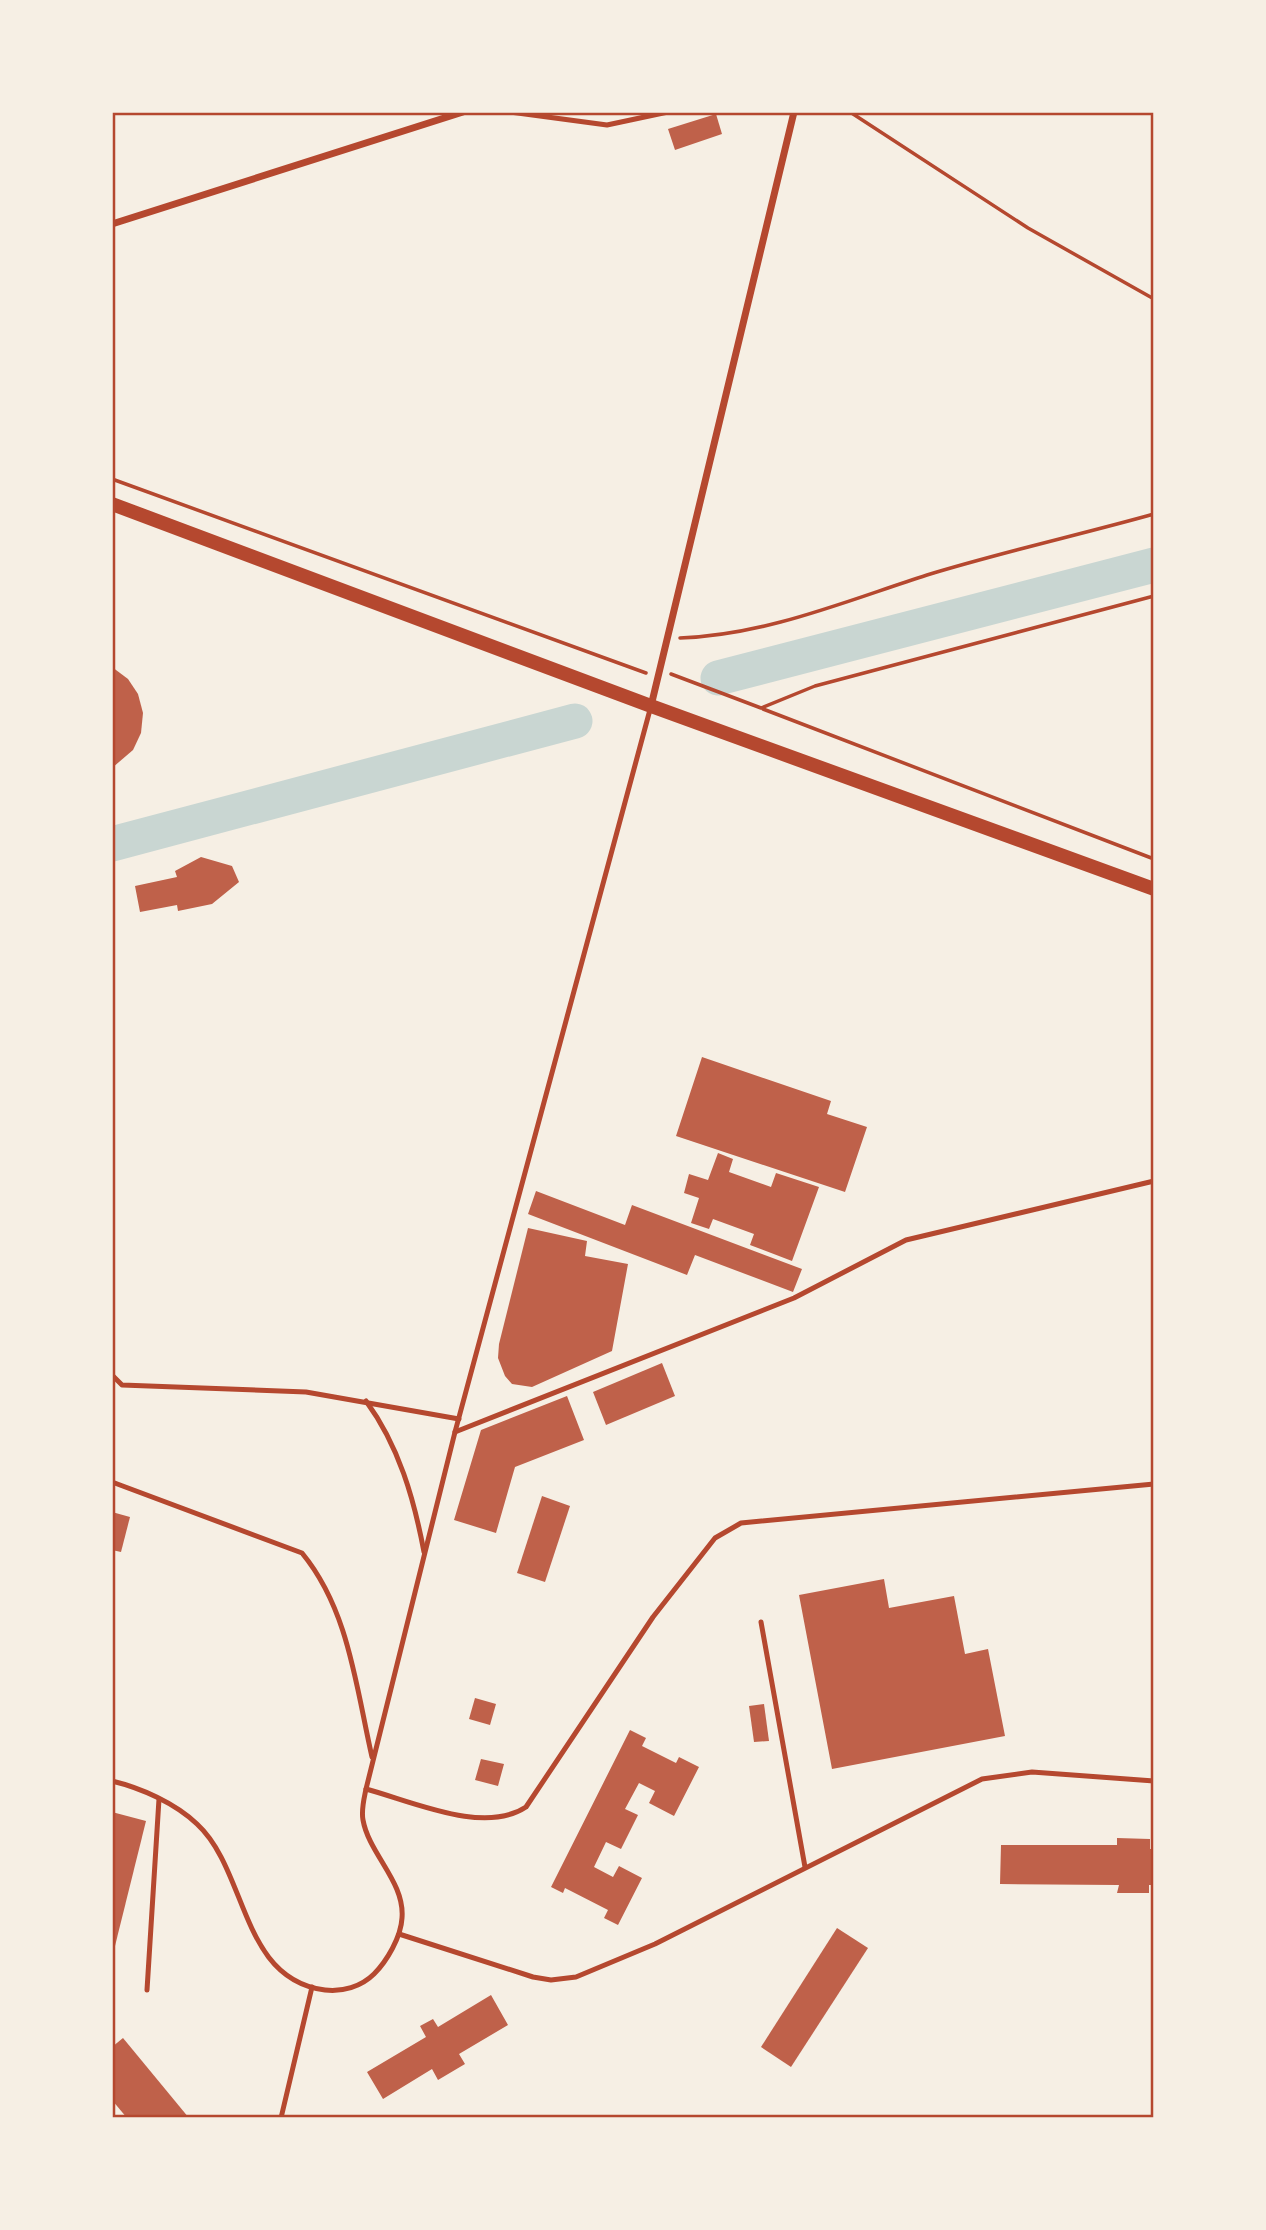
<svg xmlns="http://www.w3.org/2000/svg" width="1266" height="2230" viewBox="0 0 1266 2230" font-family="Arial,sans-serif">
<rect width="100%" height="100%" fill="#f6efe4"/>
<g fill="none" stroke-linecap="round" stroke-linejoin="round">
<!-- river -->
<g stroke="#c9d6d2" stroke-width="35">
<path d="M718 678 1154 565"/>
<path d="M112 844 575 721"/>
</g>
</g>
<!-- building -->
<g fill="#bf614a">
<path d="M716 114 722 134 675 150 668 129Z"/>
<path d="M112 667 128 679 138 694 143 713 141 733 133 750 112 768Z"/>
<path d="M201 857 232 866 239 882 212 904 178 911 177 905 140 912 135 886 177 877 175 871Z"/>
<path d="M702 1057 831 1101 827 1114 867 1127 845 1192 676 1136Z"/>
<path d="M718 1153 733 1159 729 1172 771 1187 776 1173 819 1187 792 1261 750 1245 754 1234 713 1219 709 1229 691 1223 699 1198 684 1193 689 1174 708 1180Z"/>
<path d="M536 1191 625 1225 632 1205 802 1269 793 1292 695 1255 687 1275 528 1214Z"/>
<path d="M528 1228 587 1241 585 1256 628 1264 612 1351 532 1387 512 1384 505 1376 498 1358 499 1344Z"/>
<path d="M662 1363 675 1396 606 1425 593 1392Z"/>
<path d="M567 1396 584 1440 515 1467 496 1533 454 1520 481 1430Z"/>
<path d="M542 1496 570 1506 545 1582 517 1573Z"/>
<path d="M112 1512 130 1517 121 1552 112 1550Z"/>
<path d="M884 1579 889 1608 954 1596 965 1654 988 1649 1005 1736 832 1769 799 1595Z"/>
<path d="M475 1698 496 1704 490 1725 469 1719Z"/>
<path d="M764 1704 769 1741 754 1742 749 1706Z"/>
<path d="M630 1730 646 1738 642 1746 676 1763 679 1757 699 1767 674 1816 649 1803 655 1791 639 1783 625 1809 638 1815 621 1849 606 1842 594 1867 613 1877 619 1866 642 1878 618 1925 604 1918 608 1910 565 1888 563 1893 551 1887Z"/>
<path d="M481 1759 504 1764 498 1786 475 1780Z"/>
<path d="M112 1812 146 1821 113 1954H112Z"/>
<path d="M1117 1838 1150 1839V1849H1154V1885H1149V1893H1117L1119 1885 1000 1884 1001 1845H1117Z"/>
<path d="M837 1928 868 1948 791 2067 761 2047Z"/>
<path d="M491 1995 508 2025 459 2054 465 2064 438 2080 432 2069 383 2099 367 2072 426 2037 420 2026 433 2019 438 2027Z"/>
<path d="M123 2038 189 2118H127L112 2100V2047Z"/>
</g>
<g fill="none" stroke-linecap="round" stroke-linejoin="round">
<!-- path -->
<g stroke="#b5482f" stroke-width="3.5">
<path d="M850 112 1028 228 1154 299"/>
<path d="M112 479 646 673"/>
<path d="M680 638C766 635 846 601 927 575 1002 552 1079 535 1154 514"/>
<path d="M671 674 761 708 815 686 1154 596"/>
<path d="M763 709 1154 859"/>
</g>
<!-- service -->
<g stroke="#b5482f" stroke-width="5">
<path d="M510 112 607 125 668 112"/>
<path d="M112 1375 122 1385 306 1392 459 1419"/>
<path d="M366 1401C399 1446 414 1499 424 1552"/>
<path d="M455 1432 794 1298 906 1240 1154 1181"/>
<path d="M112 1482 302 1553C349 1610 356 1687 372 1757"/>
<path d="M761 1622 805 1867"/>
<path d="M112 1781C141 1788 175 1803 197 1824 248 1871 240 1979 325 1990 342 1992 361 1987 374 1974 387 1961 401 1937 402 1918 405 1882 369 1854 363 1820 361 1810 364 1799 366 1789L455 1432 651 706"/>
<path d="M366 1789C411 1801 484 1835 526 1807L653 1617 715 1538 741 1523 1154 1484"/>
<path d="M399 1934 533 1977 551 1980 576 1977 655 1944 982 1779 1032 1772 1154 1781"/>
<path d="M147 1990 159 1799"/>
<path d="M281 2118 312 1987"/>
</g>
<!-- minor -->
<g stroke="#b5482f" stroke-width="7">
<path d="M112 224 463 112"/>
<path d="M651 706 794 112"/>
</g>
<!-- secondary -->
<path stroke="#b5482f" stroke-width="14" d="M112 504 651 706 1154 889"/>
</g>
<!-- border -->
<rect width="1266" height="2230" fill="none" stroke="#f6efe4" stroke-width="228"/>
<rect x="114" y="114" width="1038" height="2002" fill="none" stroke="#b5482f" stroke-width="2.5"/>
</svg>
